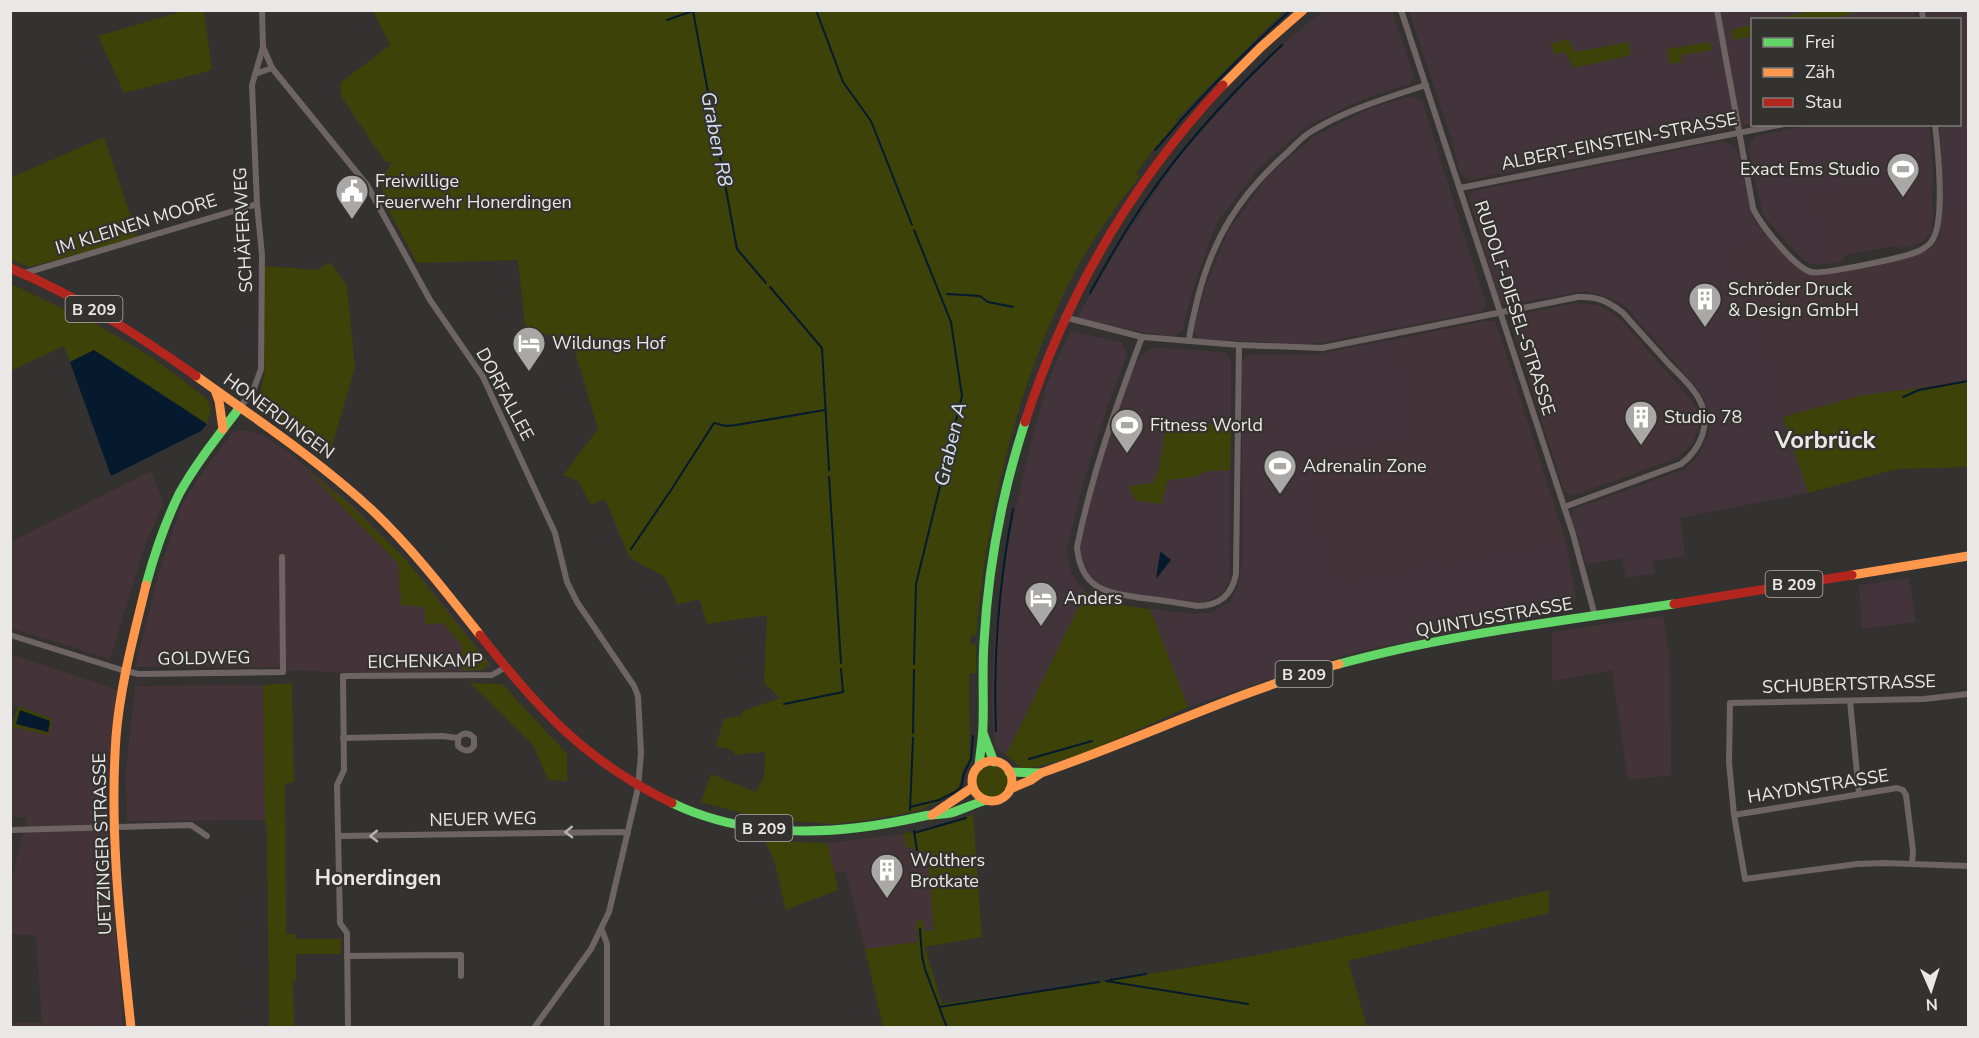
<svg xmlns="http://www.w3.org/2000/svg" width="1979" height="1038" viewBox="0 0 1979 1038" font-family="'Nunito Sans',sans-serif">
<rect width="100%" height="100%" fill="#333230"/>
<!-- commercial -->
<g fill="#443439">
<path d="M1933 169 1932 207 1934 211 1931 232 1924 241 1914 245 1897 248 1894 246 1846 255 1842 261 1826 264 1813 194Z"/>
<path d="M1968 207V382L1863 395 1783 417 1775 390 1778 378 1730 249 1766 234 1799 267 1810 274 1917 255 1932 247 1940 236 1942 212Z"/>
<path d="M1576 303 1597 305 1613 313 1622 321 1694 403 1698 416V429L1692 445 1677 458 1572 496 1564 491 1510 322 1512 317 1516 315Z"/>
<path d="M1485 321H1494L1497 326 1566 542 1339 582 1307 489V458L1416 438 1397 339Z"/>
<path d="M246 430 262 435 284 449 356 508 427 584 492 666 480 671 363 673 288 670 275 667H135L159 573 180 509 197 480 232 433Z"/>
<path d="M151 471 163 503 145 545 110 659 11 628V542Z"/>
<path d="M1663 616 1670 659 1671 775 1628 780 1612 670 1552 681V632Z"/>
<path d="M11 654 117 690 109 760 107 812 123 1027H11V1023H42L36 935 11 934V882L27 817H11L10 719 14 718 18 707 11 704Z"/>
<path d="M263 685 265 820 127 821 126 770 135 688 137 686Z"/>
<path d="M903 834 907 848 927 852 934 930 923 931 917 921 918 942 865 949 846 871 835 873 827 843Z"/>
</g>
<!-- industrial -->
<g fill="#43343c">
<path d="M1915 10 1916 19 1752 20V124L1468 180 1460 173 1450 134 1409 11Z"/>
<path d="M1323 11H1392L1414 75 1410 84 1363 99 1307 126 1260 167 1217 222 1194 285 1182 331 1170 337 1083 321 1078 316 1124 238 1182 153 1239 90 1290 38Z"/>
<path d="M1926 11H1968V207L1942 212V154L1939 125 1960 124V20L1927 19Z"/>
<path d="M1411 96 1422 101 1486 304 1483 311 1319 343 1300 344 1199 339 1193 330 1205 288 1228 231 1268 176 1313 137 1368 109Z"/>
<path d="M1813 125H1929L1933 169 1814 194 1826 264 1819 265 1810 264 1803 260 1763 215 1748 148 1755 136Z"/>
<path d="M1723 141 1732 145 1739 154 1749 204 1754 220 1766 234 1730 249 1778 378 1775 391 1808 493 1680 518 1685 556 1653 561 1655 573 1626 578 1622 558 1587 565 1571 516 1574 509 1685 469 1699 455 1708 435 1710 423 1708 410 1704 399 1699 390 1624 305 1605 296 1585 291 1507 305 1500 302 1469 199 1473 191Z"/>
<path d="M1070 331 1121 342 1127 355 1107 408 1084 480 1067 550 1071 573 1086 592 1006 755 995 745 991 698 995 634 1009 540 1028 454 1047 384Z"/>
<path d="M1397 339 1416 438 1307 458V489L1339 582 1566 542 1576 597 1571 607 1560 612 1361 651 1291 672 1188 707 1150 609 1195 614 1212 612 1231 602 1238 584 1242 564V361L1250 354 1311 355Z"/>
<path d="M1159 348 1225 352 1231 360 1230 580 1221 594 1207 601 1193 604 1118 593 1092 582 1081 566 1079 548 1093 483 1116 412 1135 365 1142 355 1151 349Z"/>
<path d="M1909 578 1916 622 1862 629 1859 585Z"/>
</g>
<!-- green -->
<g fill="#3d4208">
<path d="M183 11H204L212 70 124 93 98 36Z"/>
<path d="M373 11H1284L1176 120 1177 123 1155 150H1153L1136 173 1140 176C1118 204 1096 234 1078 266 1018 377 987 510 976 635L971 636 970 644 976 645V673L969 674 970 758 963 771 958 790 953 795 918 811 863 821 832 824 763 819 701 802 711 774 756 792 764 777 765 752 735 755 733 750 716 746 724 719 742 715 743 711 780 698 764 683 767 615 707 624 699 599 677 605 666 578 629 557 605 499 591 505 578 481 563 475 598 429 573 345 525 326 518 260 417 263 382 198 383 178 392 162H386L384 160 341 96 340 83 390 45Z"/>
<path d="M1811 11H1852V14L1827 19H1774Z"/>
<path d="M1752 25V36L1733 40 1731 30Z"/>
<path d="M1568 39 1576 52 1628 42 1631 55 1574 68 1565 52 1555 54 1551 44Z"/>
<path d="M1710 42 1712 50 1681 55 1682 62 1670 64 1667 49Z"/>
<path d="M104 137 138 238 29 267 11 260 10 178Z"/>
<path d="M330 262 347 285 355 368 329 456 261 409 259 401 265 369 260 311 265 266 318 270Z"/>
<path d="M13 285 100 326 153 358 207 399 211 409 207 424 94 350 70 362 64 346 11 371 10 286Z"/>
<path d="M1968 382V467L1897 469 1808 493 1783 417 1863 395Z"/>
<path d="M1167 423 1231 424 1230 470 1207 471 1194 477 1168 480 1161 504 1135 500 1129 486 1153 483 1159 468Z"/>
<path d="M304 468 349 504 406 560 489 664 482 670H462V645L443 623 425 624V607L401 605 398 563Z"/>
<path d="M1086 592 1114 604 1150 609 1188 707C1138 729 1076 762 1023 769L1006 755Z"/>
<path d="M292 683 294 782 285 783 286 934H296V939H341V954H296V981H293L294 1027H269L267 829 265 820 263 685Z"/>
<path d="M470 683 502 684 567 754V781L548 780 533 745Z"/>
<path d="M18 706 53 719 49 735 12 727Z"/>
<circle cx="992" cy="782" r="16"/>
<path d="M973 814 982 937 925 947 942 1004C1044 990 1146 976 1247 957 1348 938 1449 913 1549 890V913L1348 961 1367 1027H883L865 949 918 942 916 921 922 920 924 931 934 930 927 852 907 848 903 834 955 821Z"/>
<path d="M765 841 827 843 835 873 838 890 786 910 774 860Z"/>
</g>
<!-- water -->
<g fill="#05192f">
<path d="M94 350 207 424 201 431 111 476 70 362Z"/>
<path d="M1161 552 1171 560 1156 579 1160 553Z"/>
<path d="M20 710 50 721 48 732 16 724Z"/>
</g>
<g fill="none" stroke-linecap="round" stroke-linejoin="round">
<!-- stream -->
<g stroke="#05192f" stroke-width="2">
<path d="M816 10 843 82 871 121 912 225"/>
<path d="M667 20 693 11 737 249 766 283"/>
<path d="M1155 150C1197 100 1242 54 1291 10"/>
<path d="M914 230 951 322 962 396 916 584 914 664"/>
<path d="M770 287 822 348 829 470"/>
<path d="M1090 293C1107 262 1124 232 1144 203 1183 145 1231 93 1282 45"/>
<path d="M947 294 980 296 988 302 1013 307"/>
<path d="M1903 397 1919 390 1968 381"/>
<path d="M829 477 841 663"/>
<path d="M631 549 671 490 714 423 726 426 736 425 825 410"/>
<path d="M784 704 843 692 841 669"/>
<path d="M996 731C993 656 999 583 1013 509"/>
<path d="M913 733 914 670"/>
<path d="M1029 759 1092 741"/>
<path d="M910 807 939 800 955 792 961 787 964 773 971 759 973 736"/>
<path d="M910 810 913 738"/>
<path d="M914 831 917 850"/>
<path d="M914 833 966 818"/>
<path d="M920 929 922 956 925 969 947 1028"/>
<path d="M1110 980 1146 974"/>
<path d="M1106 981 1248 1004"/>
<path d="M939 1007 1099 982"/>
</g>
<!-- street -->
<g stroke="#6e6463" stroke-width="6">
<path d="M262 10 263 47 272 68 367 185 430 300 483 377 555 533 567 582 577 602 634 686 638 696 641 753 638 788 609 912 591 949 534 1028"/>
<path d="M1401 10 1573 534 1595 616"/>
<path d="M1717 10 1753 208C1760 224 1794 267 1811 272 1822 275 1907 257 1919 251 1925 248 1930 245 1933 239 1945 219 1938 149 1935 124"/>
<path d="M1922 10 1923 20"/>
<path d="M255 74 272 68"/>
<path d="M1460 188 1784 124"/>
<path d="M25 273 257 204"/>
<path d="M1064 317 1142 337 1239 345 1322 348 1578 297C1597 296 1608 301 1623 313 1637 329 1652 345 1666 361 1677 373 1692 385 1699 399 1712 423 1701 449 1681 464L1564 507"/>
<path d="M1142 337C1116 406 1092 474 1077 547 1081 590 1106 592 1142 598 1161 600 1179 603 1197 606 1219 606 1232 595 1236 574L1239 345"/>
<path d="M1189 341C1190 328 1194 315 1197 301 1212 239 1240 194 1288 152 1295 145 1303 136 1312 131 1348 109 1387 98 1426 85"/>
<path d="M240 407 253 391 261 369 262 255 257 204 252 85 263 47"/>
<path d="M10 635 125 671 139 674 283 672 282 557"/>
<path d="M1968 694 1924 699 1730 703 1729 762 1734 815 1745 879 1857 864 1884 863 1968 866"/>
<path d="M1850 701 1859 794"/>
<path d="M343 738 442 736 458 738C463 732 469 732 474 738V746C470 752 464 752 458 746V738"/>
<path d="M1734 815 1897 788 1903 790 1906 795 1913 851 1912 864"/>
<path d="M10 830 191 825 207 836"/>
<path d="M339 836 621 832 628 833"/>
<path d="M602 930 607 944V1028"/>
<path d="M347 956 461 955V976"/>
<path d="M348 1028 347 933 340 923 337 785 344 770 343 676 492 675 506 667"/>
</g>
<!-- fast -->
<g stroke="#63d668" stroke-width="9">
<path d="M146 585C154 555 165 523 179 494 196 463 219 435 240 407"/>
<path d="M1339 664C1449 634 1562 621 1674 604"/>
<path d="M983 733 994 762"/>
<path d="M979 766C980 752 983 739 983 725 984 697 982 670 984 642 988 568 1002 493 1025 422"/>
<path d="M1009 772 1041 773"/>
<path d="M672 803C751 841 841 835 924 816 933 814 943 815 951 813 963 809 974 804 986 800"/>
</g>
<!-- slow -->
<g stroke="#ff974d" stroke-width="9">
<path d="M1223 85 1261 47 1303 10"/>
<path d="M196 376C256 419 318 460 372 510 412 548 446 592 480 635"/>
<path d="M215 390 219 401 223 429"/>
<path d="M1852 575 1968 556"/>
<circle cx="992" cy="781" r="20"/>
<path d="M1010 789 1031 780 1041 773C1141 739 1237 691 1339 664"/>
<path d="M932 815 973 787"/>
<path d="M131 1028C121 932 109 834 116 737 120 686 134 635 146 585"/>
</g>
<!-- jam -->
<g stroke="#b3261e" stroke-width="9">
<path d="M10 268C77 296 137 334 196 376"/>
<path d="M1025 422C1066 296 1133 181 1223 85"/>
<path d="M1674 604 1852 575"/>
<path d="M480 635C539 710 585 761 672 803"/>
</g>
</g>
<!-- one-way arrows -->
<defs><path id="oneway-chevron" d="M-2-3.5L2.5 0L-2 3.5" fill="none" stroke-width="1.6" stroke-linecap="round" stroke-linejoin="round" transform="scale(1.5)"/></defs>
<g stroke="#b8b3b2">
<use href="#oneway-chevron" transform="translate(569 832) rotate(179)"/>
<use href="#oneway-chevron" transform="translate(374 836) rotate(179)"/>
</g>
<!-- icons -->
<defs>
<symbol id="stadium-pin" viewBox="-11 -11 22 30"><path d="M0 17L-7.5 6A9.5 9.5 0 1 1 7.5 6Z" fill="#aaa8a6" stroke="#34322f"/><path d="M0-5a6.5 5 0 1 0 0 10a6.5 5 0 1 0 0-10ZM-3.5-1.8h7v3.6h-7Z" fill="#fff"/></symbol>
<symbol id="civic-pin" viewBox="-11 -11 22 30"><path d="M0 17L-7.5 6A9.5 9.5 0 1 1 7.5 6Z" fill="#aaa8a6" stroke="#34322f"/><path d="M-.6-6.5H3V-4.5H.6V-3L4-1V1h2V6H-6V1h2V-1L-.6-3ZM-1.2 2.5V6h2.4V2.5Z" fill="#fff"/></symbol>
<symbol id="building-pin" viewBox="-11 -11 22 30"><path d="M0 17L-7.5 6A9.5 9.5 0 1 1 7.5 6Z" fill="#aaa8a6" stroke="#34322f"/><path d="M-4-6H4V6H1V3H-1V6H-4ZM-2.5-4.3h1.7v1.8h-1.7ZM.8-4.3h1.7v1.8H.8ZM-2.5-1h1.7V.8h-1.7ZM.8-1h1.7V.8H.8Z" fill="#fff"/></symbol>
<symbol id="hotel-pin" viewBox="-11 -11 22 30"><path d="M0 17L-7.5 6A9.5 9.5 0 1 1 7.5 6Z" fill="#aaa8a6" stroke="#34322f"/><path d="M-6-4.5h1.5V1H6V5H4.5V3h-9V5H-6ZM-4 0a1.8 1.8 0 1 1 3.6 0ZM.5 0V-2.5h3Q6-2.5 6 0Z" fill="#fff"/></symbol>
</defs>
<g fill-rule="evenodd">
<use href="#stadium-pin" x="1884" y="150" width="38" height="52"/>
<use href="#civic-pin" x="333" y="172" width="38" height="52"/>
<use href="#building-pin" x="1686" y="280" width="38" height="52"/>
<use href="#hotel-pin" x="510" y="324" width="38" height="52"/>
<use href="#building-pin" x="1622" y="398" width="38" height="52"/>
<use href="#stadium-pin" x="1108" y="406" width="38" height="52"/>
<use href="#stadium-pin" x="1261" y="447" width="38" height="52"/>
<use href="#hotel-pin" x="1022" y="579" width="38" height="52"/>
<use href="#building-pin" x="868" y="851" width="38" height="52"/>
</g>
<g text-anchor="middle" stroke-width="4.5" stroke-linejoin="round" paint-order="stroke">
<!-- shield labels -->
<g fill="#34322f" stroke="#b3b1af" stroke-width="1.5">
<rect x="65.5" y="296" width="57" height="26" rx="4.5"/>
<rect x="1765.5" y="571" width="57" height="26" rx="4.5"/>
<rect x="1275.5" y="661" width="57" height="26" rx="4.5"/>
<rect x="735.5" y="815" width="57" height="26" rx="4.5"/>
</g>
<g font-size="16" font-weight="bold" fill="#eae8e6">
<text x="94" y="315">B 209</text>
<text x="1794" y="590">B 209</text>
<text x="1304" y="680">B 209</text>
<text x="764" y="834">B 209</text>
</g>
<!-- street labels -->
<g font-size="18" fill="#eae8e6" stroke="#34322f">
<text transform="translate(1619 141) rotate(-11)" y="6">ALBERT-EINSTEIN-STRASSE</text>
<text transform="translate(136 224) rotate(-17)" y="6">IM KLEINEN MOORE</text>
<text transform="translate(243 230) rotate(-93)" y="6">SCHÄFERWEG</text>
<text transform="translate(1515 308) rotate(72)" y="6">RUDOLF-DIESEL-STRASSE</text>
<text transform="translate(505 394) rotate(62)" y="6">DORFALLEE</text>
<text transform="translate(279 416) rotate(36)" y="6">HONERDINGEN</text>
<text transform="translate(1494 617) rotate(-10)" y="6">QUINTUSSTRASSE</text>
<text transform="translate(204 658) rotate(-1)" y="6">GOLDWEG</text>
<text transform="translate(425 661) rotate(-1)" y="6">EICHENKAMP</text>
<text transform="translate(1849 684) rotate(-2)" y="6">SCHUBERTSTRASSE</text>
<text transform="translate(1818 786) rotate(-9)" y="6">HAYDNSTRASSE</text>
<text transform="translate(483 819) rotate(-1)" y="6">NEUER WEG</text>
<text transform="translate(102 844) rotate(-92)" y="6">UETZINGER STRASSE</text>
</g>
<!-- poi labels -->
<g font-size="18" fill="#eae8e6" stroke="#34322f" text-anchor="start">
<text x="1880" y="175" text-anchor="end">Exact Ems Studio</text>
<text x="375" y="187">Freiwillige<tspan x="375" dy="21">Feuerwehr Honerdingen</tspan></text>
<text x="1728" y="295">Schröder Druck<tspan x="1728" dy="21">&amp; Design GmbH</tspan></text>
<text x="552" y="349">Wildungs Hof</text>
<text x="1664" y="423">Studio 78</text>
<text x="1150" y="431">Fitness World</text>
<text x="1303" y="472">Adrenalin Zone</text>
<text x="1064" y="604">Anders</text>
<text x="910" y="866">Wolthers<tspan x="910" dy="21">Brotkate</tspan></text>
</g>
<!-- water labels -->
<g font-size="20" font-style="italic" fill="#d4e3f2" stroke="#34322f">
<text transform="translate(717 139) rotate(79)" y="7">Graben R8</text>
<text transform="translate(950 444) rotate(-77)" y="7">Graben A</text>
</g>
<!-- quarter labels -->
<g font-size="21" font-weight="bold" fill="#eae8e6" stroke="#34322f">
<text x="378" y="885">Honerdingen</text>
</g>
<!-- district labels -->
<g font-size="24" font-weight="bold" fill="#eae8e6" stroke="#34322f">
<text x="1825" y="448">Vorbrück</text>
</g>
</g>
<!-- border -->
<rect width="1979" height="1038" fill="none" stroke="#eae8e6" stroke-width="24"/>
<!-- legend -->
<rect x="1751" y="18" width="210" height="108" fill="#34322f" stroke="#7d7b78" stroke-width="1.5"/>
<rect x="1763" y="38" width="30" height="9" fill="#63d668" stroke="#7d7b78" stroke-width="1.5"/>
<text x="1805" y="48" font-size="18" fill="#eae8e6">Frei</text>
<rect x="1763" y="68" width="30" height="9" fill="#ff974d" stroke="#7d7b78" stroke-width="1.5"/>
<text x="1805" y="78" font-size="18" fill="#eae8e6">Zäh</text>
<rect x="1763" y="98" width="30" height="9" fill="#b3261e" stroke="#7d7b78" stroke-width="1.5"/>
<text x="1805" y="108" font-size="18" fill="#eae8e6">Stau</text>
<!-- north arrow -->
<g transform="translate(1931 990) rotate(177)" stroke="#34322f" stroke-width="4.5" paint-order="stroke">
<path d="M0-4.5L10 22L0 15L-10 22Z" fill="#eae8e6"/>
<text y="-9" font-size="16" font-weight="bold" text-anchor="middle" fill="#eae8e6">N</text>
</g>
</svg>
